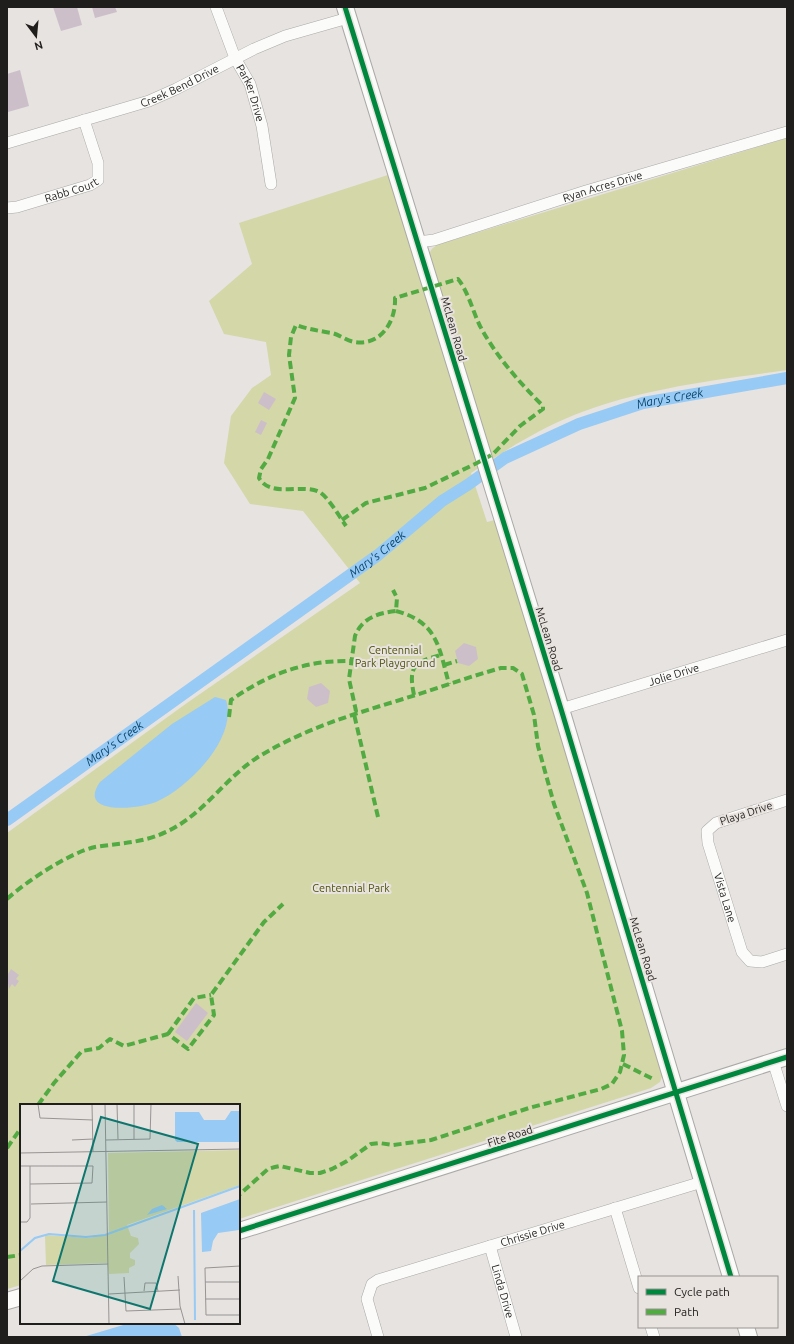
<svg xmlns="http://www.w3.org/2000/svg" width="794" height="1344" viewBox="0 0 794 1344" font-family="Ubuntu,sans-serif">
<rect width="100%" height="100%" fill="#e6e3e1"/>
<!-- green -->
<path fill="#d4d7a7" d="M787 138V370C716 380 642 388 574 415 537 430 504 451 471 473L487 522 495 520 538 658 663 1074 660 1082 651 1088 239 1219V1105H21V1285L7 1289V833L187 703 360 583 303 511 250 504 224 463 231 416 252 388 271 375 266 342 224 334 209 301 252 264 239 223 391 174 429 257C430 249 433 247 440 244Z"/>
<!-- water -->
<g fill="#97caf4">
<path d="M215 697 226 700C238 738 188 788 156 802 140 809 76 816 100 782L172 724Z"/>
<path d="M130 1323H173L179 1328 182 1337H83Z"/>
</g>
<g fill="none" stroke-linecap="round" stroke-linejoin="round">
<!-- canal -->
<path stroke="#97caf4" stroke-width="12" id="s1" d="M7 820 378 555 442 501 469 484 505 458 579 424 643 403 787 378"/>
</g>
<!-- building -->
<g fill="#cdbfc9">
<path d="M53 7H77L82 25 61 31Z"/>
<path d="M92 7H115L117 12 95 18Z"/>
<path d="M20 70 29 106 8 112 7 74Z"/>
<path d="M264 392 276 399 269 410 258 403Z"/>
<path d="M261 420 267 423 261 435 255 432Z"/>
<path d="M464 643 476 647 478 659 469 666 458 663 455 651Z"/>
<path d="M321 683 330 691 328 703 316 707 307 699 309 687Z"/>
<path d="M11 969 19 975 16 979 19 981 15 987 12 984 9 989 7 976Z"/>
<path d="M196 1003 208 1013 187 1041 175 1032Z"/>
</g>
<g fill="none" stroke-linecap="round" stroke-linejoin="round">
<defs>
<g id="street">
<path id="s2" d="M216 7 235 58 250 84 262 126 271 184"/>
<path id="s3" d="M7 143 149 101 176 89 254 49 285 36 348 18"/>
<path id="s4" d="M7 208 17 207 90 185 98 180V163L84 120"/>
<path id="s5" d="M418 242 434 240 586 191 787 132"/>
<path id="s6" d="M561 709 787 640"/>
<path id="s7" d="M787 800 716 823 707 831 708 843 742 952 750 961 762 962 787 954"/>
<path d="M773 1061 787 1106"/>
<path d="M615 1208 639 1288"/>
<path id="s8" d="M490 1246 516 1337"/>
<path d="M651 1327 654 1337"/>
<path id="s9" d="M378 1337 367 1299 372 1284 378 1280 702 1182"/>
</g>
<g id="secondary">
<path d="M345 7 561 709 731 1277"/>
<path d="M239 1231 787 1057"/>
<path d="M7 1301 21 1297"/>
<path d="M746 1327 749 1337"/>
</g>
</defs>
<!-- street casing -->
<use href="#street" stroke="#aba9a7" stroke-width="12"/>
<!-- secondary casing -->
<use href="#secondary" stroke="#aba9a7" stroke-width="18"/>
<!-- street -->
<use href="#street" stroke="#fbfbfa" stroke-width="11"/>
<!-- secondary -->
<use href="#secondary" stroke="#fbfbfa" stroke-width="16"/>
<!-- quiet -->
<g stroke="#52aa43" stroke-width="4" stroke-dasharray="8 4" stroke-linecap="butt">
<path d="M342 520 366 503 425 488 477 463 493 454 520 426 543 409V406C519 382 496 356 480 326 473 312 468 291 458 279L395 298C396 320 382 346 355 342 347 341 340 335 332 333 319 331 308 329 296 325L291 337 289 355 295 398 268 459 261 469 259 478C271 499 304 482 321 493 330 500 339 516 346 526"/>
<path d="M396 611C438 622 439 648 449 684"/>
<path d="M444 665 457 661"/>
<path d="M414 695C408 666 414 662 441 655"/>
<path d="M229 717 231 700C268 674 306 660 351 661"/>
<path d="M378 817 354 714 356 711 349 679 355 636C362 618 378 613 396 611L397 598 393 590"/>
<path d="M7 899C27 881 69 853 95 847 120 843 144 843 168 831 204 814 225 778 258 757 306 728 351 715 403 699 436 689 468 677 501 668H513L522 674 534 715 538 746 554 804 587 893 622 1031 624 1055 620 1072 612 1084 601 1089 529 1108 431 1140 393 1145 379 1143 371 1144 347 1161 332 1169 320 1173H310L280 1166 275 1167 268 1169 239 1195"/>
<path d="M168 1034 194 998 211 995"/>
<path d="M623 1064 655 1080"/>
<path d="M38 1105 54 1083 82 1051 99 1048 110 1039 124 1046 168 1034 188 1049 214 1015 211 995 264 922 283 904"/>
<path d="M7 1148 21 1128"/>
<path d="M7 1257 21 1255"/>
</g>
<defs>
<g id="cycleway">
<path d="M345 7 561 709 731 1277"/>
<path d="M239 1231 787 1057"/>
</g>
</defs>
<!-- cycleway casing -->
<use href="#cycleway" stroke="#e8e3df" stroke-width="8"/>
<!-- cycleway -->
<use href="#cycleway" stroke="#00873e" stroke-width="5"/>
</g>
<g text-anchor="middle" stroke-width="4" stroke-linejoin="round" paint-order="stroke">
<!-- street labels -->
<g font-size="11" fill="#201e1d" stroke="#e8e3df">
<text dy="4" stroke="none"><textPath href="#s3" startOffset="182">Creek Bend Drive</textPath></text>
<text dy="4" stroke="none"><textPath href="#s2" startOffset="93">Parker Drive</textPath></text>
<text dy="4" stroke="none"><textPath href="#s5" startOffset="193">Ryan Acres Drive</textPath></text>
<text dy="4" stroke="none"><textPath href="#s4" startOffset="67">Rabb Court</textPath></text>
<text transform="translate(454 329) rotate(74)" y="4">McLean Road</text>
<text transform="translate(549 639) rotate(73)" y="4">McLean Road</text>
<text dy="4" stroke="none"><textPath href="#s6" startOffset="118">Jolie Drive</textPath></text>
<text transform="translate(746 813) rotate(-18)" y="4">Playa Drive</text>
<text dy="4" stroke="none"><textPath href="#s7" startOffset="156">Vista Lane</textPath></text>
<text transform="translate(643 949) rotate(73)" y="4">McLean Road</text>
<text transform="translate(510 1136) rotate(-18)" y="4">Fite Road</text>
<text dy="4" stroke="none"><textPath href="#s9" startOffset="224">Chrissie Drive</textPath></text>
<text dy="4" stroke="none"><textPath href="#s8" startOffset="47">Linda Drive</textPath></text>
</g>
<!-- park labels -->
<g font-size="11" fill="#50530e" stroke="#e8e3df">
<text x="395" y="654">Centennial<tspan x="395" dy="13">Park Playground</tspan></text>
<text x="351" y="892">Centennial Park</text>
</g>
<!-- water labels -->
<g font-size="12" font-style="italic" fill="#0a446b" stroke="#e8e3df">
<text dy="4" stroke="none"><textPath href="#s1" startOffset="792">Mary's Creek</textPath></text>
<text dy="4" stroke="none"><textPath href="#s1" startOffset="456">Mary's Creek</textPath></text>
<text dy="4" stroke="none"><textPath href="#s1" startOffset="132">Mary's Creek</textPath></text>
</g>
</g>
<!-- overview -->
<g transform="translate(20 1104)">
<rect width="220" height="220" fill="#e6e3e1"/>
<path d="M220 46V81L107 121 111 132 118 134 119 140 110 149V154L115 156V161L109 164V169L89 170 87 159 26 161 25 131 69 134 89 130 88 49Z" fill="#d4d7a7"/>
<path d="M211 7H220V38H157L155 36V8H179L184 16H205ZM220 95 219 126 198 129 193 137 191 147 182 148 181 109ZM142 101 147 105 127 111 132 105Z" fill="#97caf4"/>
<path fill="none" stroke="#97caf4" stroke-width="2" d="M174 106 175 216M0 147 15 134 29 130 66 133 85 131 220 82"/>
<path fill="none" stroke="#979493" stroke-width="1" d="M18 0 20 14 73 16M72 0 73 48M85 0 89 220M97 0 98 35M114 0V35M52 36 73 35M86 36 130 35 131 0M0 49 220 45M0 62H73L72 79 10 80M11 100 87 98M0 118H7L10 114V62M220 162 185 164 186 211H220M158 172 160 202 165 220M104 173 106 207 161 205M0 177 13 165 22 162 88 160M185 178H220M124 187 125 179H136L138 187M89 190 160 186M185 195H220"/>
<path fill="#0f766e" fill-opacity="0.15" stroke="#0f766e" stroke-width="2" d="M81 13 178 40 130 205 33 177Z"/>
<rect width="220" height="220" fill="none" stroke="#201e1d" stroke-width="2"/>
</g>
<!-- border -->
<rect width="794" height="1344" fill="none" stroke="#201e1d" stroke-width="16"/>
<!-- legend -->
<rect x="638" y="1276" width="140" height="52" fill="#e8e3df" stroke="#989491"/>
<rect x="646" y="1289" width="20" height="6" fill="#00873e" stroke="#989491"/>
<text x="674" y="1296" font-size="12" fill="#201e1d">Cycle path</text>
<rect x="646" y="1309" width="20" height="6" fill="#52aa43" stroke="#989491"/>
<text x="674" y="1316" font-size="12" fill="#201e1d">Path</text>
<!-- north arrow -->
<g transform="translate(36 36) rotate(164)" stroke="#e8e3df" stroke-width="3" paint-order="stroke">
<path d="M0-3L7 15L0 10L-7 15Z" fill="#201e1d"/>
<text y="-6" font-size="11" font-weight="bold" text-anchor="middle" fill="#201e1d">N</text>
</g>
</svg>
